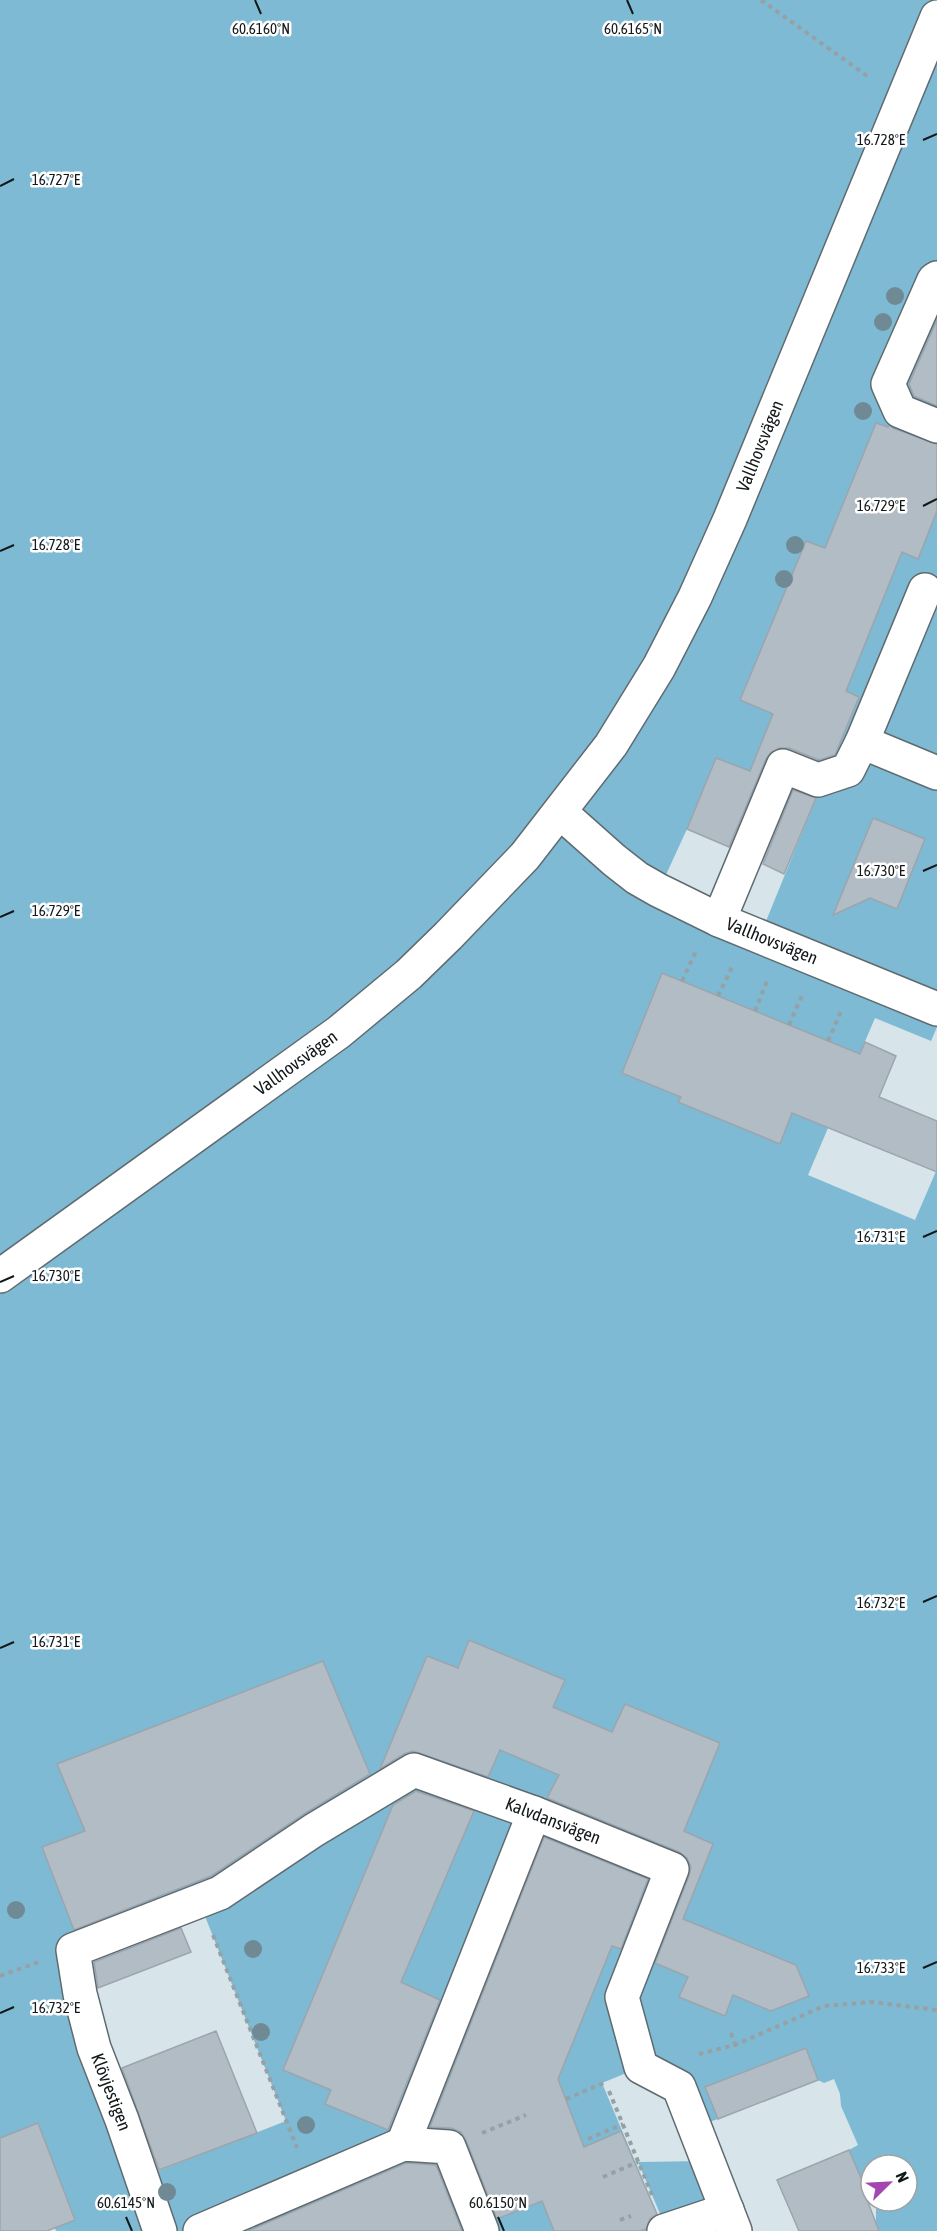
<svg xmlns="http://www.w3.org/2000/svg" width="937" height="2231" viewBox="0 0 937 2231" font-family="'Asap Condensed',sans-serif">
<rect width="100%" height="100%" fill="#d7e4ea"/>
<!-- green -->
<path fill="#7ebad3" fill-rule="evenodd" d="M0 0H937V1027L931 1041 875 1018 808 1175 915 1220 937 1169V2231H879L876 2225V2201H907V2165H871V2190L863 2183 849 2150 858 2145 841 2106 840 2094 834 2079 824 2083 818 2080 806 2048 706 2087 718 2119 694 2127 641 2067 602 2083 664 2231 667 2230 638 2162 708 2161 735 2231H56L55 2228 75 2220 57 2172 0 2138ZM837 560 890 581 816 764 762 742ZM716 758 776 783 819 791 760 936 659 890 687 829ZM199 1901 286 2121 156 2172 73 1950Z"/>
<!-- building -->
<g fill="#b2bcc5" stroke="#9ba5ae" stroke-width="1.5">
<path d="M937 320V406L914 396 909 384Z"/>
<path d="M876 423 888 427 889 425 893 428 937 444V511L918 559 902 552 846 691 859 697 835 755 819 760 789 748H780L771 752 766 759 729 847 687 829 716 758 750 771 773 714 740 700 806 541 825 548Z"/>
<path d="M793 790 816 798 784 874 763 864Z"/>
<path d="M873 818 925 839 897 909 870 898 833 915Z"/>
<path d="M662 973 860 1054 865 1042 896 1056 879 1097 937 1121V1172L792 1113 780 1144 678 1102 681 1097 622 1073Z"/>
<path d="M469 1640 565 1680 553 1707 612 1732 625 1704 720 1743 684 1831 713 1844 683 1919 796 1965 809 1996 771 2011 733 1995 725 2016 679 1997 688 1977 655 1963 689 1876 691 1867 687 1858 679 1852 547 1798 559 1775 500 1750 488 1777 413 1751 404 1754 380 1769 427 1656 458 1668Z"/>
<path d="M323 1661 370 1774 304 1814 211 1876 74 1930 42 1847 85 1831 57 1764Z"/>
<path d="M416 1791 474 1811 401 1982 440 2000 388 2130 325 2104 331 2090 283 2070 393 1805Z"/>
<path d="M544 1837 648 1879 621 1949 612 1946 558 2079 584 2147 621 2131 657 2214 650 2219 646 2229 640 2231H554L542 2201 497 2219 466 2140 461 2132 451 2128 430 2127Z"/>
<path d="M181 1928 191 1952 98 1988 94 1962Z"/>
<path d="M216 2031 257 2133 159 2170 122 2068Z"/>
<path d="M806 2048 818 2080 718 2119 705 2087Z"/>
<path d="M38 2123 75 2220 47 2231H0V2138Z"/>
<path d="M849 2150 863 2183 861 2184 879 2231H799L777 2180Z"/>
<path d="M406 2163 436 2165 462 2231H248Z"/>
</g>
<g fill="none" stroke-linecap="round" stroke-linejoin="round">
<defs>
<g id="minor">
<path d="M937 278 934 280 888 384 900 411 937 426"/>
<path d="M925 590 862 742 937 773"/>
<path d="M560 812 614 860 637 878 658 890 719 920 937 1009"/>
<path d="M719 920 783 766 818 780 848 770 862 742"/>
<path d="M0 1276 339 1032 409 974 448 936 525 856 611 745 659 667 695 597 730 519 937 17"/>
<path d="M403 2144 534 1813"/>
<path d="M160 2231 122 2120 94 2048 80 1994 73 1950 220 1893 314 1830 414 1770 534 1813 672 1869 622 1997 641 2067 679 2087 735 2231"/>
<path d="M200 2231 403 2144 449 2147 482 2231"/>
<path d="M664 2231 727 2210"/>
</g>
</defs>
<!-- minor casing -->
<use href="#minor" stroke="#5f6b70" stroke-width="36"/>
<!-- path -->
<g stroke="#96a1a5" stroke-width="4" stroke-dasharray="4.5 4.5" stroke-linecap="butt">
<path d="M761 0 870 78"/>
<path d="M682 981 697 949"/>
<path d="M718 996 732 967"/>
<path d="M755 1011 767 981"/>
<path d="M789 1025 803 993"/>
<path d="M828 1041 842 1009"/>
<path d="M213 1935 297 2148"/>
<path d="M0 1976 39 1962"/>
<path d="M731 2033 735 2045"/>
<path d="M699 2054 735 2045 824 2006 872 2002 937 2010"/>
<path d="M609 2091 652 2195"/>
<path d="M566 2099 606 2082"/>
<path d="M482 2133 526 2115"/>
<path d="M588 2139 623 2124"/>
<path d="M603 2177 638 2162"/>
<path d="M620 2220 631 2216"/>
</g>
<!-- minor -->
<use href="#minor" stroke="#fff" stroke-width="33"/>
</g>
<!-- trees -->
<g fill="#708a95">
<circle cx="895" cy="296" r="9"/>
<circle cx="883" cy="322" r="9"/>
<circle cx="863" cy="411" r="9"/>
<circle cx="795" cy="545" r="9"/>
<circle cx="784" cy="579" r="9"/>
<circle cx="16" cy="1910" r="9"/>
<circle cx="253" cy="1949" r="9"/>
<circle cx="261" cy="2032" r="9"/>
<circle cx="306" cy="2125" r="9"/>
<circle cx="167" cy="2192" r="9"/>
</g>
<!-- ticks -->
<path fill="none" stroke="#121719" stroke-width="2" d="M255 0 261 14M627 0 633 14M923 140 937 134M0 186 14 179M923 506 937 499M0 551 14 545M923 871 937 865M0 917 14 911M923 1237 937 1231M0 1282 14 1276M923 1602 937 1596M0 1648 14 1642M923 1968 937 1962M0 2013 14 2007M126 2217 132 2231M498 2217 504 2231"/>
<g text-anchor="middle" stroke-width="5" stroke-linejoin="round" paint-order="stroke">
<!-- street labels -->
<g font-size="18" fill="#121719" stroke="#fff">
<text transform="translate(760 446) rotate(-68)" y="6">Vallhovsvägen</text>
<text transform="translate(772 941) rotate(22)" y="6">Vallhovsvägen</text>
<text transform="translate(296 1063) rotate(-36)" y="6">Vallhovsvägen</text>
<text transform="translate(553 1821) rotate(21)" y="6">Kalvdansvägen</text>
<text transform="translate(111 2092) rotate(69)" y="6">Klövjestigen</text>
</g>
</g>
<g font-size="15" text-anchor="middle" fill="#121719" stroke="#fff" stroke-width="5" stroke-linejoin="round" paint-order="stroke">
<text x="633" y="34">60.6165°N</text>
<text x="261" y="34">60.6160°N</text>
<text x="881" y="145">16.728°E</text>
<text x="56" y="185">16.727°E</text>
<text x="881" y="511">16.729°E</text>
<text x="56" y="550">16.728°E</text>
<text x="881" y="876">16.730°E</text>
<text x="56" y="916">16.729°E</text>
<text x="881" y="1242">16.731°E</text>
<text x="56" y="1281">16.730°E</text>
<text x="881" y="1608">16.732°E</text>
<text x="56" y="1647">16.731°E</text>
<text x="881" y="1973">16.733°E</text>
<text x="56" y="2013">16.732°E</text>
<text x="126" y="2208">60.6145°N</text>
<text x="498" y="2208">60.6150°N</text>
</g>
<!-- north arrow -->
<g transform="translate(889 2183) rotate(66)"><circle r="28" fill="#ffffff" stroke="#a0a2a3" stroke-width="1.5"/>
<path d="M0-4.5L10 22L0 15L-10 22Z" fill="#a446af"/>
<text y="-9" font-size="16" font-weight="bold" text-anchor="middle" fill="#121719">N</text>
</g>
</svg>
